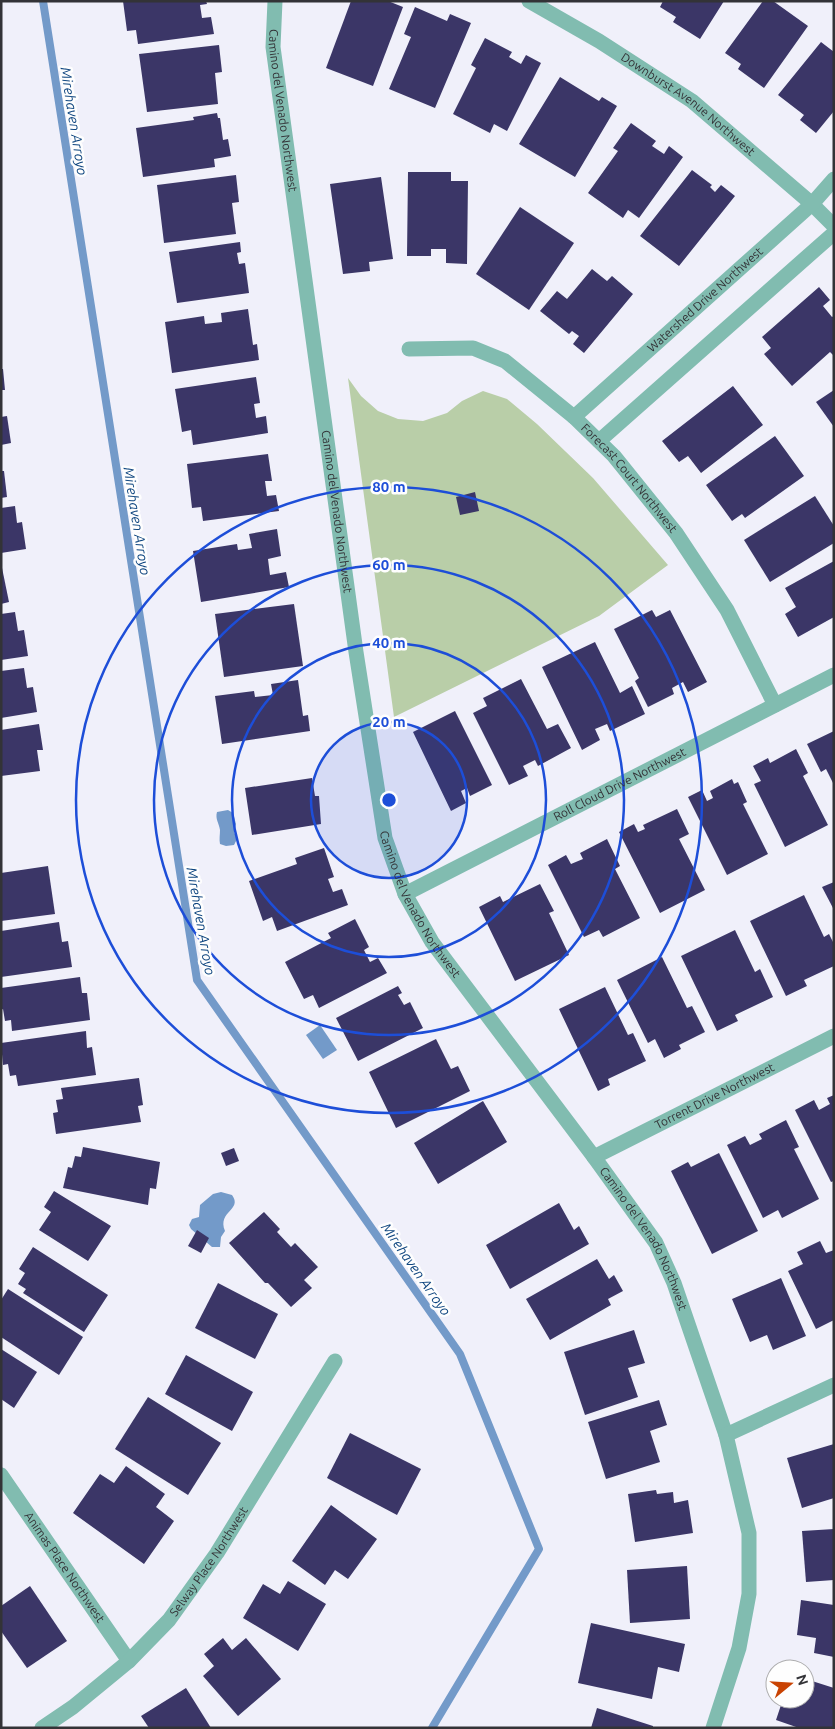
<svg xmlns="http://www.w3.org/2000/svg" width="835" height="1729" viewBox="0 0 835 1729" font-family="Ubuntu,sans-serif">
<rect width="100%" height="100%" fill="#f0f0fa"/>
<!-- green -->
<path fill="#b9cea8" d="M348 378 361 396 378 411 398 419 423 421 447 413 462 401 483 391 507 399 537 424 593 478 668 565 599 616 394 717Z"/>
<!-- water -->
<g fill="#739ac9">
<path d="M228 810 233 813 236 824 234 832 237 839 234 845 226 846 220 844C219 839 220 835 220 830 219 823 215 819 217 812Z"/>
<path d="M320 1025 337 1050 323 1059 306 1035Z"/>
<path d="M221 1192 232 1195C243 1210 217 1211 225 1231L221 1237 220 1247H212L191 1229 189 1225 192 1219 199 1217 200 1205 213 1194Z"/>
</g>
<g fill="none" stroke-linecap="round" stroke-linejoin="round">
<!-- stream -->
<path stroke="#739ac9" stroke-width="8" d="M43 1 197 980 460 1354 539 1549 432 1728"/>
</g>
<!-- building -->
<g fill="#3b3667">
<path d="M123 1H206L207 4 200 5 202 18 211 17 214 34 138 44 136 30 127 31Z"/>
<path d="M351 1H388L403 7 373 86 326 68Z"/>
<path d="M663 1H724L700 39 673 22 676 17 660 7Z"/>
<path d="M763 1H773L808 26 764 88 738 69 741 64 725 53Z"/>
<path d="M415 7 447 21 450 14 471 23 435 108 389 89 411 37 404 34Z"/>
<path d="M485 38 512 52 509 57 521 64 526 55 541 63 507 131 494 124 490 133 453 114 476 68 471 65Z"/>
<path d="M821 42 834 52V111L816 133 800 120 804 115 778 95Z"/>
<path d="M219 45 222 72 215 73 218 104 147 112 139 54Z"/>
<path d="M560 77 599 101 602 97 617 106 575 177 519 144Z"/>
<path d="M217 113 218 118H220L223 140 228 139 231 156 214 159 215 167 143 177 136 128 194 120 193 117Z"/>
<path d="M631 123 656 141 652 146 664 154 669 146 683 157 639 218 628 210 623 218 588 193 618 151 613 148Z"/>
<path d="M692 170 712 185 710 187 715 192 721 185 735 196 679 266 640 236Z"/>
<path d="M408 172H451V181H468L467 264 446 263V249H431V256H407Z"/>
<path d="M236 175 239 202 232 203 236 234 164 243 157 185Z"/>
<path d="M381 177 393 259 369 262 370 271 343 274 330 184Z"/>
<path d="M520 207 574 243 529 310 476 274Z"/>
<path d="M240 242 241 252 237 253 239 264 245 263 249 293 177 303 169 252Z"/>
<path d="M592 269 607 281 612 276 633 294 584 353 573 344 579 336 572 331 569 334 540 311 557 291 567 299Z"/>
<path d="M819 287 830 300 823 306 832 317 834 316V356L830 352 792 386 764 354 771 348 762 337Z"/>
<path d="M248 309 253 345 257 344 259 360 172 373 165 322 204 316 205 324 222 322 221 313Z"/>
<path d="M1 369H3L5 390H1Z"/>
<path d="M256 377 260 403 254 404 256 418 266 416 268 433 193 445 191 430 182 432 175 389Z"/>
<path d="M733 386 763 425 701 473 688 456 679 462 662 441Z"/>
<path d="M834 390V427L816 402Z"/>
<path d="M7 416 11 443 1 445V417Z"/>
<path d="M775 436 804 476 745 518 742 514 732 521 706 485Z"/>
<path d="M268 454 272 481H265L267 496 276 495 279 511 203 521 201 507 192 508 187 464Z"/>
<path d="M1 471H4L7 497 1 498Z"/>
<path d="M475 492 479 511 460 515 456 497Z"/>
<path d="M815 496 834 526V543L770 582 744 540Z"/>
<path d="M15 506 17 523 22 522 26 549 1 553V508Z"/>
<path d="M277 529 281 556 268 559 270 575 286 572 289 587 201 602 193 551 237 544 238 550 252 548 249 534Z"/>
<path d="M834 561V617L798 637 785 614 796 607 785 588Z"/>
<path d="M1 563 9 602 1 604Z"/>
<path d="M294 604 303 666 224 677 215 614Z"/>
<path d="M652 610 656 617 670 610 707 682 688 692 683 682 672 688 674 694 648 707 635 681 639 678 614 629Z"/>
<path d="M15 612 18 631 24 630 28 656 1 660V614Z"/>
<path d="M595 642 620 693 632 686 645 714 610 731 607 724 595 729 600 740 582 750 542 667Z"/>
<path d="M24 668 27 688 33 687 37 712 1 718V671Z"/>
<path d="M521 679 547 729 558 724 571 748 538 766 535 760 523 766 528 776 509 785 473 713 487 706 483 698Z"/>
<path d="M298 680 303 716 308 715 310 731 222 744 215 696 254 691 255 697 273 695 271 684Z"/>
<path d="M455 711 492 785 470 796 467 788 461 791 466 803 451 811 413 732Z"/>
<path d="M39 724 43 750H37L40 771 1 776V730Z"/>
<path d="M834 731V785L826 769 821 772 807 744Z"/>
<path d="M796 749 808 773 803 776 828 825 785 847 754 784 761 781 753 766 768 758 770 763Z"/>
<path d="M312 778 315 796H319L321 824 252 835 245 788Z"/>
<path d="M732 779 734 784 738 782 747 802 743 804 768 854 727 875 688 797 702 790 707 801 713 798 710 791Z"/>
<path d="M677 809 689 834 679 839 705 890 660 913 619 832 634 824 638 832 645 829 643 825Z"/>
<path d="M607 839 620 866 615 869 640 918 603 937 599 930 584 937 548 865 566 855 571 864 583 859 580 853Z"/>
<path d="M324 848 334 877 328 879 333 892 342 889 348 905 277 931 272 917 263 921 249 881 297 864 295 858Z"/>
<path d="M48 866 55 914 1 921V873Z"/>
<path d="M834 882V910L822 887Z"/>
<path d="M540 884 554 911 549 913 569 955 515 981 479 907 500 896 503 902Z"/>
<path d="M804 895 824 937 829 934 834 944V966L804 980 807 986 786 996 750 921Z"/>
<path d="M355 919 369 947 364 950 370 962 378 958 387 973 319 1008 313 995 304 999 285 962 331 938 328 933Z"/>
<path d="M59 922 62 942 68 941 72 967 1 977V931Z"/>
<path d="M735 930 755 972 760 969 773 997 735 1015 738 1021 717 1031 681 956Z"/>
<path d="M662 957 687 1008 692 1006 705 1032 679 1045 681 1049 664 1058 655 1039 648 1043 617 980Z"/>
<path d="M80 977 82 993H87L90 1020 12 1031 11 1020 5 1021 3 1009 1 1010V988Z"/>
<path d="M398 986 402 993 398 995 404 1005 410 1002 423 1028 358 1061 336 1018Z"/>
<path d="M605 987 628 1035 633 1033 646 1061 608 1079 610 1085 598 1091 559 1009Z"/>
<path d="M86 1031 87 1048 92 1047 96 1075 18 1086 16 1075 10 1076 8 1064 3 1065 1 1043Z"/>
<path d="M436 1039 451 1069 458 1066 470 1091 396 1128 369 1072Z"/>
<path d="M139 1078 143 1105 138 1106 141 1122 56 1134 53 1113 58 1112 56 1100 63 1099 61 1088Z"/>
<path d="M834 1095V1181L831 1182 795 1110 814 1100 819 1110 830 1104 827 1098Z"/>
<path d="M483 1101 507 1142 438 1184 414 1143Z"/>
<path d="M786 1120 799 1147 794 1149 819 1199 782 1218 778 1210 763 1218 727 1145 745 1136 750 1145 762 1139 759 1134Z"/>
<path d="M83 1147 160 1162 156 1189 150 1188 148 1205 63 1188 68 1167 72 1168 75 1156 81 1157Z"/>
<path d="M234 1148 239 1161 226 1166 221 1153Z"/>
<path d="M719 1153 758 1231 712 1254 671 1171 688 1162 691 1167Z"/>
<path d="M54 1191 111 1226 88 1261 39 1230 51 1212 44 1207Z"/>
<path d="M559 1203 574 1230 579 1226 589 1244 510 1289 486 1245Z"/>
<path d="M264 1212 280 1229 277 1232 291 1247 295 1243 318 1267 304 1280 312 1288 291 1307 268 1283H265L229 1243Z"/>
<path d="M197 1230 209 1238 201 1253 188 1246Z"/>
<path d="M820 1241 826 1253 834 1250V1320L816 1329 788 1271 803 1264 797 1252Z"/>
<path d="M33 1247 108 1295 84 1332 23 1293 26 1289 18 1284 25 1273 19 1269Z"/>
<path d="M597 1259 609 1279 614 1275 623 1291 608 1299 611 1305 550 1340 526 1299Z"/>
<path d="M781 1278 806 1336 773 1350 767 1335 750 1342 732 1299Z"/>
<path d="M218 1283 278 1314 255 1359 195 1328Z"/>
<path d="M8 1289 83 1337 59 1375 1 1337V1300Z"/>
<path d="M634 1330 645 1363 628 1368 638 1397 585 1415 564 1352Z"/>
<path d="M1 1349 37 1372 14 1408 1 1399Z"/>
<path d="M186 1355 253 1392 232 1431 165 1394Z"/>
<path d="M148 1397 221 1443 188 1495 115 1449Z"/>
<path d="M659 1400 667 1425 650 1431 660 1462 606 1479 588 1422Z"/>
<path d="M350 1433 421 1469 397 1515 327 1478Z"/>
<path d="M834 1444V1498L802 1508 787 1458Z"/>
<path d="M126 1466 165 1494 156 1507 174 1521 144 1564 73 1513 100 1474 114 1483Z"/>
<path d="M656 1490 657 1494 673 1492 674 1503 688 1500 693 1533 635 1542 628 1494Z"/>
<path d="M331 1505 377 1539 348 1579 335 1570 325 1585 292 1561Z"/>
<path d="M834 1529V1580L806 1582 802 1531Z"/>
<path d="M687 1566 690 1619 630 1623 627 1570Z"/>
<path d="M288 1581 326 1604 298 1651 243 1618 263 1584 280 1594Z"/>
<path d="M30 1586 67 1641 27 1668 1 1631V1606Z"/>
<path d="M801 1600 834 1605V1657L814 1653 816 1638 797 1635Z"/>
<path d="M591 1623 685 1644 679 1672 658 1667 652 1699 578 1683Z"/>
<path d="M223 1638 232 1650 246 1638 281 1679 238 1716 203 1676 214 1666 204 1654Z"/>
<path d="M812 1681 834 1688V1728H799L776 1720 783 1699H805V1688L809 1689Z"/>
<path d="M186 1688 211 1728H149L141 1716Z"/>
<path d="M597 1708 653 1726V1728H591Z"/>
</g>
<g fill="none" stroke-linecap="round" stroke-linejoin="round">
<!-- minor -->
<g stroke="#81bcb0" stroke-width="15">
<path id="s1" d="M275 1 273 47 356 652 385 838 405 894 432 942 594 1157 656 1243 674 1283 726 1435 749 1533V1594L739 1648 713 1728"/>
<path id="s2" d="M529 1 599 41 692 101 812 204 834 226"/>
<path id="s3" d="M409 349 473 348 505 361 574 417 614 456 676 533 727 610 775 705"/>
<path id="s4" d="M574 417 812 204 834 179"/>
<path d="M599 441 834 233"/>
<path id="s5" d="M405 894 834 675"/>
<path id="s6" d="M594 1157 834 1036"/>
<path d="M726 1435 834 1385"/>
<path id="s7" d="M1 1475 129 1661"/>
<path id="s8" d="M42 1728 73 1707 129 1661 169 1620 217 1553 335 1361"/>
</g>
</g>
<!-- distance rings -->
<circle cx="389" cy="800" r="78" fill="#1d4ed8" fill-opacity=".12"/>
<g fill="none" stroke="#1d4ed8" stroke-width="2.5">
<circle cx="389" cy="800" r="78"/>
<circle cx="389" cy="800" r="157"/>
<circle cx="389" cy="800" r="235"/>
<circle cx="389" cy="800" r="313"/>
</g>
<g text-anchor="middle" stroke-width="5" stroke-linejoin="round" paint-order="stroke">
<!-- street labels -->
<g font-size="12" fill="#333337" stroke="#fefefe">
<text dy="4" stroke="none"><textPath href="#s2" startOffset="190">Downburst Avenue Northwest</textPath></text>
<text dy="4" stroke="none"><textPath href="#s1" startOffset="110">Camino del Venado Northwest</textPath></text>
<text dy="4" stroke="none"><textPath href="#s4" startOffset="176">Watershed Drive Northwest</textPath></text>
<text dy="4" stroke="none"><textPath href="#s3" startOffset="270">Forecast Court Northwest</textPath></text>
<text dy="4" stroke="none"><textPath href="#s1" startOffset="515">Camino del Venado Northwest</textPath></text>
<text dy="4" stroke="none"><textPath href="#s5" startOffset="241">Roll Cloud Drive Northwest</textPath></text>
<text dy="4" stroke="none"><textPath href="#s1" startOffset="920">Camino del Venado Northwest</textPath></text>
<text dy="4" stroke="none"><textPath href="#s6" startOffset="135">Torrent Drive Northwest</textPath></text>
<text dy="4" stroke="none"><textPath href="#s1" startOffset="1325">Camino del Venado Northwest</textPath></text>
<text dy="4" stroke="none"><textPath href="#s8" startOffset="238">Selway Place Northwest</textPath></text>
<text dy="4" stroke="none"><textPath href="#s7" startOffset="112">Animas Place Northwest</textPath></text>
</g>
<!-- water labels -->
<g font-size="14" font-style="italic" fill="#0e457f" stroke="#fefefe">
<text transform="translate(74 121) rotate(81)" y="5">Mirehaven Arroyo</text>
<text transform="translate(137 521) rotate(81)" y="5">Mirehaven Arroyo</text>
<text transform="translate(201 921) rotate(80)" y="5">Mirehaven Arroyo</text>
<text transform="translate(416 1269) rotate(55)" y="5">Mirehaven Arroyo</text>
</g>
</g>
<circle cx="389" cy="800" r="8" fill="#1d4ed8" stroke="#fefefe" stroke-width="2.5"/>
<g font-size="15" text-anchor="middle" font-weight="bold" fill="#1d4ed8" stroke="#fefefe" stroke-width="5" stroke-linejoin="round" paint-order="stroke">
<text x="389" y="492">80 m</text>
<text x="389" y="570">60 m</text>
<text x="389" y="648">40 m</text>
<text x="389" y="727">20 m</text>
</g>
<!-- border -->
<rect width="835" height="1729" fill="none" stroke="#333337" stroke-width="5"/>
<!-- north arrow -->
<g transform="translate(790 1684) rotate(72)"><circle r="24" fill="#fefefe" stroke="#adadae"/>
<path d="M0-4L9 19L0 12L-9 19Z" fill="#c94303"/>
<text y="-8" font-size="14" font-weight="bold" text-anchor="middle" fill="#333337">N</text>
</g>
</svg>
